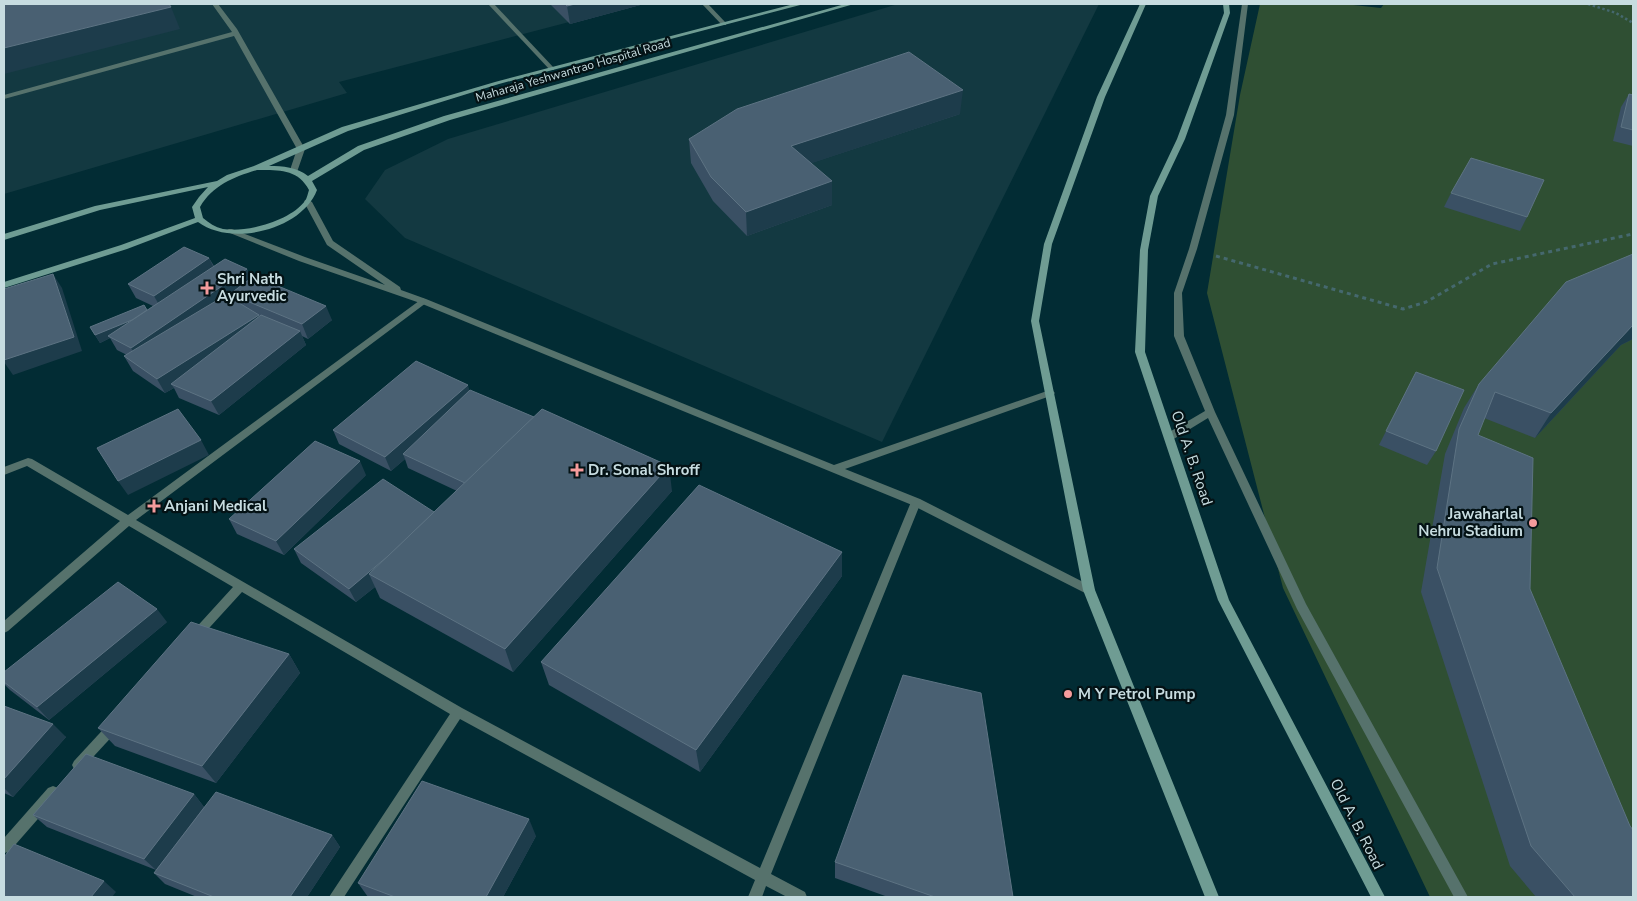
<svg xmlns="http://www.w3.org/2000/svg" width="1637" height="901" viewBox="0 0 1637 901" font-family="'Nunito Sans',sans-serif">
<rect width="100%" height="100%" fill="#022c34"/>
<!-- built -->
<g fill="#133941">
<path d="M4 4H638L339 82 347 93 4 194Z"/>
<path d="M898 4H1099L882 442 405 238 365 199 385 170 448 139Z"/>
</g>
<!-- green -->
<path fill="#2f4f33" d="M1260 4H1344L1381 8 1384 4H1633V897H1430L1283 588 1207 293 1240 95Z"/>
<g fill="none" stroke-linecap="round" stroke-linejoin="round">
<!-- path-far1 -->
<path stroke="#45686e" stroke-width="2.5" stroke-dasharray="2.5 2.5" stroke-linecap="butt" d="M1588 4 1616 13 1633 23"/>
<!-- path -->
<path stroke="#45686e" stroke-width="3" stroke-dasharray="4 4" stroke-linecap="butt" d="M1216 256 1403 309 1426 302 1492 264 1633 234"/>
<!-- service -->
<g fill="#56726c" fill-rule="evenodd">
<path d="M488 4H494L554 68V70H550Z"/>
<path d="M702 4H708L726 23V25H722Z"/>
<path d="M1242 4H1248L1234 115 1197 249 1182 293 1184 336 1215 412 1306 604 1468 897H1454L1297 609 1208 418 1172 440 1169 441 1164 437 1166 434 1205 411 1174 336V293L1189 249 1226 115Z"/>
</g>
<!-- minor -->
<g fill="#56726c" fill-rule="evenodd">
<path d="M212 4H218L237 29 305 149 297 172H294L290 170 297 149 234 36 4 99V95L232 32Z"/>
<path d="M423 298 427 301 426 303 136 520 462 708 760 868 911 502 912 499H920L921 502 771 874 805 892 807 897H787L766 886 762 897H748L755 880 460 719 344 897H329L450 714 242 592 200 638 196 640 192 638 190 635 192 632 233 587 129 526 8 631 4 633V621L120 521 27 466 4 475V467L28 458 32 459 128 515Z"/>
<path d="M114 721 118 722 120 726 118 730 82 769 78 771 74 769 72 765 74 761 110 722Z"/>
<path d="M53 786 58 788 59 792 58 796 9 852 4 853V838L48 788Z"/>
</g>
<!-- tertiary -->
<path fill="#56726c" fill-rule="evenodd" d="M305 200H308L312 202 333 241 400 287 401 290 426 299 834 465 1047 391H1053L1055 393 1053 395 845 469 920 499 1093 587 1095 590 1093 593 1089 595 1085 593 912 505 420 303 299 261 225 231 229 229H232L305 257 385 285 327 245 304 202Z"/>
<!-- secondary -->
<g fill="#6f9c93" fill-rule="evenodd">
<path d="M794 4H804L499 84 348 131 269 166C283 166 297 167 308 176L358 146 444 116 845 4H854L450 120 364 150 312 181 317 190C302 230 231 247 198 222L127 249 4 288V282L121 245 195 218 192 207 199 197 208 187 100 210 4 240V234L95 206 217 181 227 175 254 166 342 127 495 82ZM257 170C279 170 298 169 309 190 308 193 307 198 305 201 290 221 246 233 223 229 215 227 209 223 203 218L200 207C213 185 234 177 257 170Z"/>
<path d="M1140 4H1146L1105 97 1052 244 1039 321 1095 590 1219 897H1205L1083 590 1031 321 1044 244 1097 97Z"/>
<path d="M1223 4H1229L1230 13 1185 139 1158 196 1148 250 1145 352 1229 600 1385 897H1371L1218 600 1135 352 1140 250 1150 196 1177 139 1224 13Z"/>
</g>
</g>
<!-- wall -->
<g fill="#3a5064">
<path d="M550 4H644L570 24Z"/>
<path d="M1629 94 1633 95V146L1613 141 1621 107Z"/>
<path d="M960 114 811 163 832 205 747 236 713 201 691 163 689 139Z"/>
<path d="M1451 193 1527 217 1520 231 1444 207Z"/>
<path d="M1633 254V339L1621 345 1535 438 1484 418 1478 435 1530 589 1633 897H1536L1510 866 1421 592 1445 454 1464 408 1479 384Z"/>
<path d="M209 258 214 266 247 269 251 278 332 320 308 339 302 336 306 345 219 415 179 398 174 388 165 393 133 371 124 356 127 355 117 350 110 338 100 343 90 327 147 310 153 306 136 298 128 284Z"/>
<path d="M1416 372 1436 451 1427 465 1379 445Z"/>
<path d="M470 391 672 491 513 672 380 598 375 587 356 602 301 563 294 549 434 512 457 491 408 468 405 459 391 471 339 444 333 430Z"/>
<path d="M366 475 284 555 237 534 229 519Z"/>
<path d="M842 552V576L700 772 549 685 541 662Z"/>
<path d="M167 622 49 720 10 690 4 684V672Z"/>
<path d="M289 654 300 673 216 783 115 746 98 728Z"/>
<path d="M4 706 66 737 13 797 4 793Z"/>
<path d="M194 794 204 807 332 835 340 847 307 897H197L165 884 154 873 156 870 47 827 33 815Z"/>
<path d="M536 836 503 897H368L358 883Z"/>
<path d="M835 862 1013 897H888L835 878Z"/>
</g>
<!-- shaded-wall -->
<g fill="#1d3c4b">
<path d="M575 4H644L570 24 567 6Z"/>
<path d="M171 7 180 29 4 74V48Z"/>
<path d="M963 90 960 114 791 170V146Z"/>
<path d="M832 181V205L747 236 746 212Z"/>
<path d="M209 258 216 272 162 310 154 296Z"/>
<path d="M247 269 254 284 230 294 232 298 139 362 131 348Z"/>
<path d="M53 274 62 288 82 351 13 375 4 362V360Z"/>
<path d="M326 306 332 320 308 339 302 324Z"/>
<path d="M149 313 108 336 110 338 100 343 95 335Z"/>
<path d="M259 315 266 329 171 384 174 388 165 393 157 379Z"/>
<path d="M1633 325V339L1621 345 1535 438 1551 413Z"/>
<path d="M300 331 306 345 219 415 211 401Z"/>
<path d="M468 385 472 400 403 454 405 459 391 471 385 457Z"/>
<path d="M201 440 209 455 128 495 118 481Z"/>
<path d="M360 461 366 475 284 555 276 541Z"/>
<path d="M669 466 672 491 513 672 505 649Z"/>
<path d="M438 515 369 574 375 587 356 602 349 589Z"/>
<path d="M842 552V576L700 772 696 750Z"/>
<path d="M157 609 167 622 49 720 37 707Z"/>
<path d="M289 654 300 673 216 783 202 766Z"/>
<path d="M53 724 66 737 13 797 4 788V779Z"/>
<path d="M194 794 204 807 156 870 144 859Z"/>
<path d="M529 819 536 836 503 897H486Z"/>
<path d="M332 835 340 847 307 897H290Z"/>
<path d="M104 881 116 892 112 897H91Z"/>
</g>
<!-- building -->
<g fill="#496072" stroke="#5d7383">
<path d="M4 4H169L171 7 4 48Z"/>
<path d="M565 4H575L567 6Z"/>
<path d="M909 52 963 90 791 146 832 181 746 212 711 177 689 139 737 109Z"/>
<path d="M1629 94 1633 95V130L1621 127Z"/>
<path d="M1471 158 1544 180 1527 217 1451 193Z"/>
<path d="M184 247 209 258 154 296 128 284Z"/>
<path d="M1633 254V325L1551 413 1495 392 1478 435 1533 458 1530 589 1630 826 1633 830V897H1575L1531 846 1437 568 1459 429 1479 384 1566 282Z"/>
<path d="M225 259 247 269 131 348 108 336Z"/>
<path d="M53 274 74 337 4 360V289Z"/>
<path d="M254 276 326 306 302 324 230 294Z"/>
<path d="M226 295 259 315 157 379 124 356Z"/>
<path d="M144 305 147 310 132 320 95 335 90 327Z"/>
<path d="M261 315 300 331 211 401 171 384Z"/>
<path d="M416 361 468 385 385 457 333 430Z"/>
<path d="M1416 372 1464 390 1436 451 1386 431Z"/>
<path d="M470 390 534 417 465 483 403 454Z"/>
<path d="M178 409 201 440 118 481 97 448Z"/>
<path d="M542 409 669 466 505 649 369 574Z"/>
<path d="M315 441 360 461 276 541 229 519Z"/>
<path d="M383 479 434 512 388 556 349 589 294 549Z"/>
<path d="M699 485 842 552 696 750 541 662Z"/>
<path d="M118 582 157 609 37 707 4 682V672Z"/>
<path d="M191 622 289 654 202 766 98 728Z"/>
<path d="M903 675 981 693 1013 897H935L835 862Z"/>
<path d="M4 706 53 724 4 779Z"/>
<path d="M86 754 194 794 144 859 33 815Z"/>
<path d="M422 781 529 819 486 897H395L358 883Z"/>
<path d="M216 792 332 835 290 897H214L154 873Z"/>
<path d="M14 844 104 881 91 897H4V857Z"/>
</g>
<!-- markers -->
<g fill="#f59b9c" stroke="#041215" stroke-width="2">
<path d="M204.5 280.5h5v5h5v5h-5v5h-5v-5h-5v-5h5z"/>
<path d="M574.5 462.5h5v5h5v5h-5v5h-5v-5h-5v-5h5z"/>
<path d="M151.5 498.5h5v5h5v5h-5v5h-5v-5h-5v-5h5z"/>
<circle cx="1533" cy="523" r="5"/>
<circle cx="1068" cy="694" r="5"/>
</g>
<g text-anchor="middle" stroke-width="4.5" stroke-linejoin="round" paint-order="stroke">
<!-- far-street labels -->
<g font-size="12" fill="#c7dce0" stroke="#041215">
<text transform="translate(573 70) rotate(-16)" y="4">Maharaja Yeshwantrao Hospital Road</text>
</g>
<!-- poi labels -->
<g font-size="15" font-weight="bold" fill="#c7dce0" stroke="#041215" text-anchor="start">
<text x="217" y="284">Shri Nath<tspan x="217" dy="17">Ayurvedic</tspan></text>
<text x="588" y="475">Dr. Sonal Shroff</text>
<text x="164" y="511">Anjani Medical</text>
<text x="1523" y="519" text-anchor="end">Jawaharlal<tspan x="1523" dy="17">Nehru Stadium</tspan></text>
<text x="1078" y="699">M Y Petrol Pump</text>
</g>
<!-- street labels -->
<g font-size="15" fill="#c7dce0" stroke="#041215">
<text transform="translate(1192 458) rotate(71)" y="5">Old A. B. Road</text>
<text transform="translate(1357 824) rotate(63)" y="5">Old A. B. Road</text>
</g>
</g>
<!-- border -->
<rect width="1637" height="901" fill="none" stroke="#c7dce0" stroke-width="10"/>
</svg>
